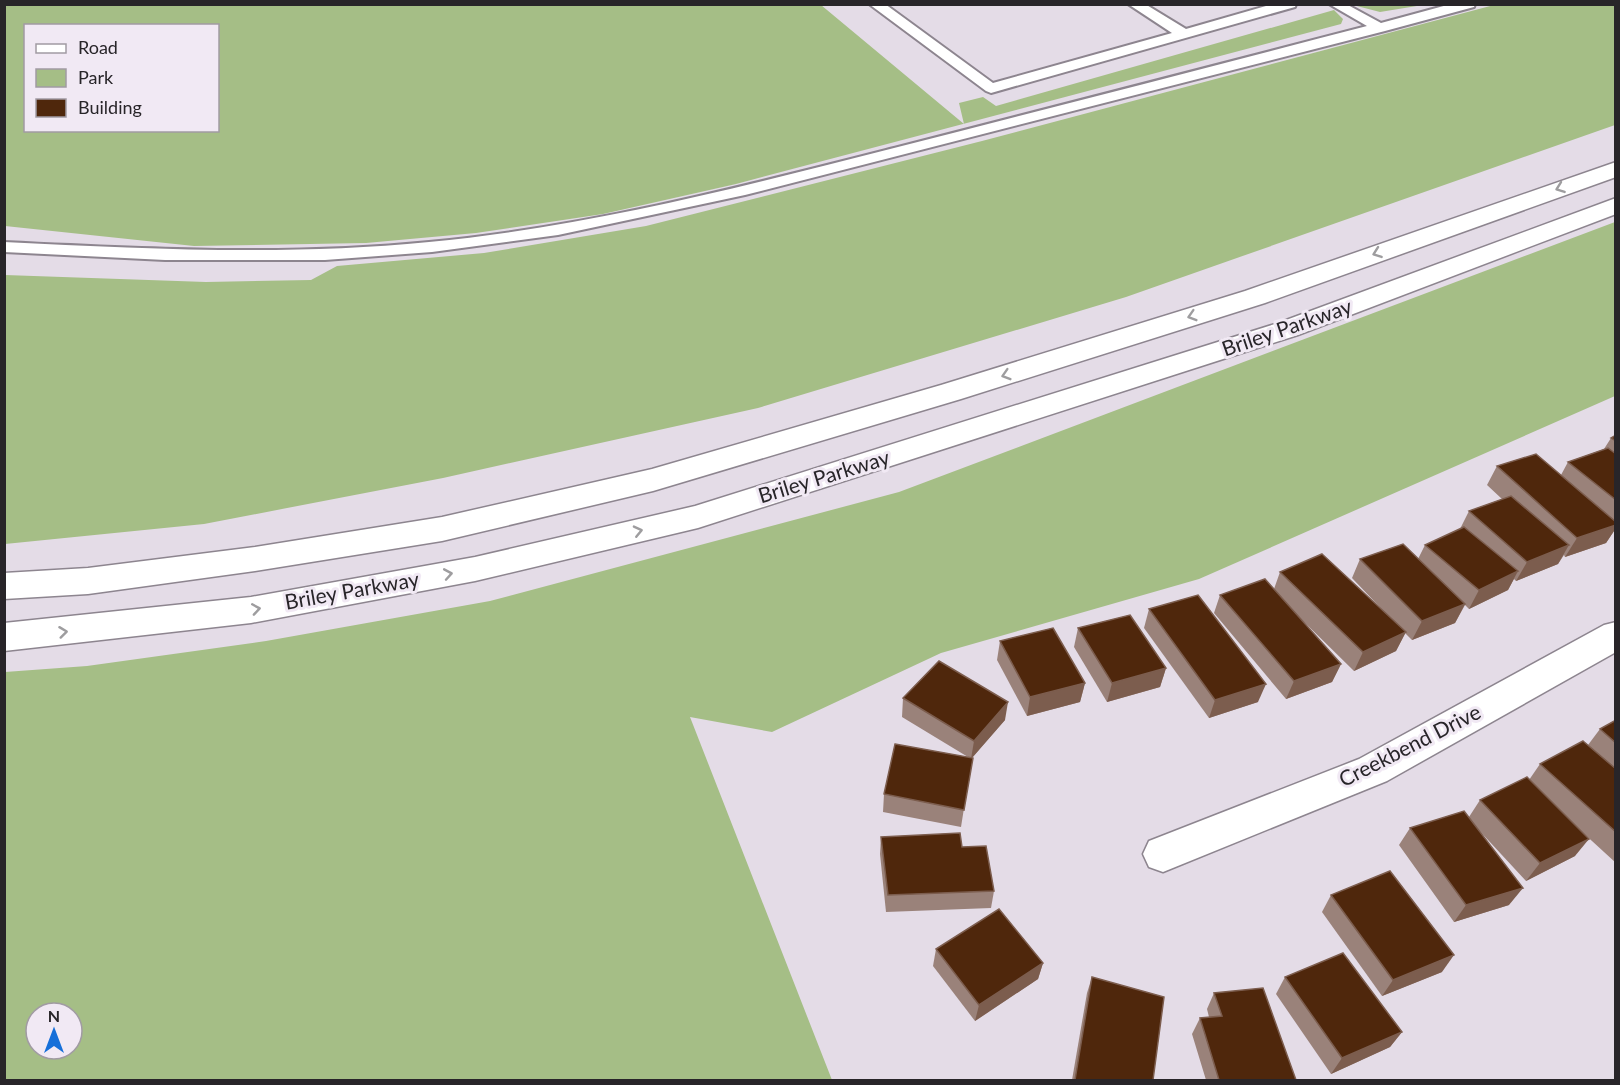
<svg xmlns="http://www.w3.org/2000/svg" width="1620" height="1085" viewBox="0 0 1620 1085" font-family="Lato,sans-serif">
<rect width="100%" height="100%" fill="#e4dce7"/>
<!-- green -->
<g fill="#a5be86" fill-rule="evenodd">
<path d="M4 5H821L964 124 959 103 983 97 996 106 1334 10 1343 19 1341 24 736 184 603 214 476 233 366 243 194 246 5 226ZM26 26H218V130H26Z"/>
<path d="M1353 5V4L1423 5 1380 12Z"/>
<path d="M1494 5H1615V125L1126 297 758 408 443 478 204 524 5 544V275L206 282 311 280 337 266 484 253 646 226 982 141Z"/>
<path d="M1615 222V396L1199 579 941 653 772 732 690 717 832 1080H5V672L87 666 266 641 490 601 899 492ZM36 1013H72V1049H36Z"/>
</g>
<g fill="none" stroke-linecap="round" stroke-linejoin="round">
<defs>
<g id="service">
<path d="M869 4H885L993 83 1172 33 1128 4H1145L1186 29 1273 4H1296L1295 7 991 93 986 91Z"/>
<path d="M1329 4H1346L1381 23 1451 4H1475L1474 7 1385 31 745 195 558 235 432 252 325 260H165L4 252V242C146 249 288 256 429 242 587 227 741 187 894 148 1051 108 1209 67 1367 26Z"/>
</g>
<path id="minor" d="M1616 622V652L1387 781 1163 872 1149 867 1143 854 1149 841 1359 759 1604 625Z"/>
<g id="motorway">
<path d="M1616 162V177L1265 303 961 399 653 491 442 541 255 571 88 594 4 599V573L88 568 255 547 442 517 652 469 941 385 1245 291Z"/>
<path d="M1616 198V214L1298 335 698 528 475 581 251 623 4 651V623L251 597 475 557 695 506 1278 323Z"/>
</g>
</defs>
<!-- service casing -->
<use href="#service" stroke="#8d858f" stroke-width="4"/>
<!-- minor casing -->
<use href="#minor" stroke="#8d858f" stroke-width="3"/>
<!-- motorway casing -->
<use href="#motorway" stroke="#8d858f" stroke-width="3"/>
<!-- service -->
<use href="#service" fill="#fff" fill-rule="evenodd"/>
<!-- minor -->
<use href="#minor" fill="#fff" fill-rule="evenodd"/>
<!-- motorway -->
<use href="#motorway" fill="#fff" fill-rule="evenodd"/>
</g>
<!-- wall -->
<g fill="#9a827a">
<path d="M1616 435V528L1606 543 1565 557 1564 555 1558 564 1516 581 1514 579 1508 590 1469 609 1465 605 1455 623 1412 640 1405 633 1396 651 1354 671 1296 614 1341 664 1332 682 1286 699 1214 613 1220 595 1274 589 1280 572 1395 623 1352 578 1360 559H1418L1425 545 1460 529 1469 511 1502 499 1487 485 1497 466 1561 475 1568 462 1604 449 1611 438Z"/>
<path d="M1149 609 1258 702 1209 718 1144 628Z"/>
<path d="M1078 628 1166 668 1160 687 1107 702 1074 647Z"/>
<path d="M1000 641 1085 683 1080 702 1027 716 997 660Z"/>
<path d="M903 698 1005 720 972 758 961 827 883 812 884 794 968 757 902 717Z"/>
<path d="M1616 720V863L1580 830 1575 856 1526 881 1476 827 1509 905 1454 922 1399 845 1410 828 1469 817 1480 800 1529 780 1540 764 1588 745 1600 729Z"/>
<path d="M881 837 962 847 994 891 991 908 886 912 880 854Z"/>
<path d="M1331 895 1442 972 1382 996 1322 912Z"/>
<path d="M936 949 1043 963 1038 979 975 1021 933 966Z"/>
<path d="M1092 977 1153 1080H1072L1087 993Z"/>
<path d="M1285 977 1402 1032 1390 1047 1331 1074 1276 994Z"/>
<path d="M1214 993 1296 1080H1206L1192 1034 1200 1018 1209 1017 1207 1009Z"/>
</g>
<!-- shaded-wall -->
<g fill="#7c5d4e">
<path d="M1616 525V528L1606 543 1565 557 1577 538Z"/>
<path d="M1569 545 1558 564 1516 581 1527 562Z"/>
<path d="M1518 571 1508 590 1469 609 1479 590Z"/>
<path d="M1465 604 1455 623 1412 640 1422 621Z"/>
<path d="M1406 632 1396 651 1354 671 1363 652Z"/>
<path d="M1341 664 1332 682 1286 699 1294 681Z"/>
<path d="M1166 668 1160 687 1107 702 1112 683Z"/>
<path d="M1085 683 1080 702 1027 716 1030 697Z"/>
<path d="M1266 684 1258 702 1209 718 1215 700Z"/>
<path d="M1008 702 1005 720 971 759 974 741Z"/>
<path d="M1589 839 1575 856 1526 881 1540 863Z"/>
<path d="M1523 888 1509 905 1454 922 1466 905Z"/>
<path d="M1454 955 1442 972 1382 996 1393 980Z"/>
<path d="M1043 963 1038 979 975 1021 979 1005Z"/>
<path d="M1402 1032 1390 1047 1331 1074 1342 1058Z"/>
</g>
<!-- building -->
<g fill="#4f270c" stroke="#7c5d4e" stroke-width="1.5">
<path d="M1616 435V441L1611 438Z"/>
<path d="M1608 448 1616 454V500L1568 462Z"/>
<path d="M1536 454 1616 522V525L1577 538 1497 466Z"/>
<path d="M1511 496 1569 545 1527 562 1469 511Z"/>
<path d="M1464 527 1518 571 1479 590 1425 545Z"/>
<path d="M1403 544 1465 604 1422 621 1360 559Z"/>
<path d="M1322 554 1406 632 1363 652 1280 572Z"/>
<path d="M1265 579 1341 664 1294 681 1220 595Z"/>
<path d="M1198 595 1266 684 1215 700 1149 609Z"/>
<path d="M1130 615 1166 668 1112 683 1078 628Z"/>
<path d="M1053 628 1085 683 1030 697 1000 641Z"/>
<path d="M939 661 1008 702 974 741 903 698Z"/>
<path d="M1616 720V743L1600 729Z"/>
<path d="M1583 741 1616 769V832L1540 764Z"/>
<path d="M895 744 973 758 964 810 884 794Z"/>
<path d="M1527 777 1589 839 1540 863 1480 800Z"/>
<path d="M1464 811 1523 888 1466 905 1410 828Z"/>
<path d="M960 833 962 847 986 846 994 891 888 895 881 837Z"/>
<path d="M1390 871 1454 955 1393 980 1331 895Z"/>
<path d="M999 909 1043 963 979 1005 936 949Z"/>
<path d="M1343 953 1402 1032 1342 1058 1285 977Z"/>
<path d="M1092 977 1164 997 1153 1080H1075Z"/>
<path d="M1263 988 1296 1080H1219L1200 1018 1222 1016 1214 993Z"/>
</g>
<!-- one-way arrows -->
<defs><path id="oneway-chevron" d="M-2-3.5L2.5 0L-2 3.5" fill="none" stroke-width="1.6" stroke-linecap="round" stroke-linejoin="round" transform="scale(1.5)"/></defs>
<g stroke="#9e9d9f">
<use href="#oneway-chevron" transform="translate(1560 188) rotate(160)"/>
<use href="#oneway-chevron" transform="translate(1377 253) rotate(160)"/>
<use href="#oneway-chevron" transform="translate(1192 316) rotate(163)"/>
<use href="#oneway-chevron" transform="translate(1006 375) rotate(163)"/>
<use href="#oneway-chevron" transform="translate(638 531) rotate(-13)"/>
<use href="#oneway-chevron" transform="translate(448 574) rotate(-10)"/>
<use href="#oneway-chevron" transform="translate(256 609) rotate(-9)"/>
<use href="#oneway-chevron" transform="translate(63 632) rotate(-7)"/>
</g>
<g text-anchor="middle" stroke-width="6" stroke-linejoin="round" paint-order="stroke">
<!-- street labels -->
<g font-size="21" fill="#282529" stroke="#f1e9f4">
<text transform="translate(1287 328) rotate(-19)" y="7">Briley Parkway</text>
<text transform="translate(824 477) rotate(-17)" y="7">Briley Parkway</text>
<text transform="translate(352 591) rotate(-10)" y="7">Briley Parkway</text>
<text transform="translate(1410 746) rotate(-27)" y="7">Creekbend Drive</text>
</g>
</g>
<!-- border -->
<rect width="1620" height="1085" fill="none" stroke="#282529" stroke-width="12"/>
<!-- legend -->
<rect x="24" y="24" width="195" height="108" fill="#f1e9f4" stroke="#a19ba3" stroke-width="1.5"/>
<rect x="36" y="44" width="30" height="9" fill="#ffffff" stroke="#a19ba3" stroke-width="1.5"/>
<text x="78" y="54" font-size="18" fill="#282529">Road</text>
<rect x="36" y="69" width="30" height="18" fill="#a5be86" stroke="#a19ba3" stroke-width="1.5"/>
<text x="78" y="84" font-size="18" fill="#282529">Park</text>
<rect x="36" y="99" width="30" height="18" fill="#4f270c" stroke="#a19ba3" stroke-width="1.5"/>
<text x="78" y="114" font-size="18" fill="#282529">Building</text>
<!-- north arrow -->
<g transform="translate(54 1031)"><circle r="28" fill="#f1e9f4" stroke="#a19ba3" stroke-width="1.5"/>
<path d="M0-4.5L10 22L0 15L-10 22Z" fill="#166fd9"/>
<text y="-9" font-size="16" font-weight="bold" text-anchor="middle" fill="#282529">N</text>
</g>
</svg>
